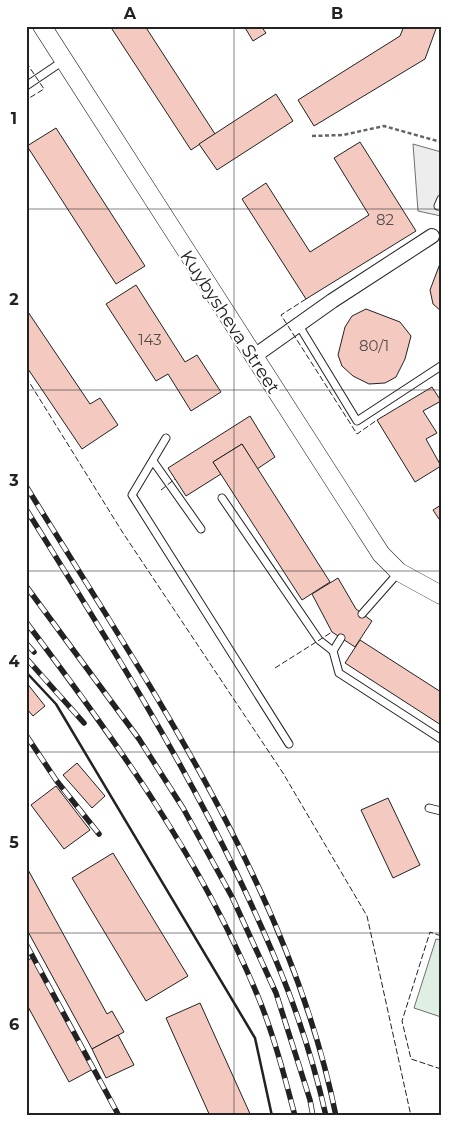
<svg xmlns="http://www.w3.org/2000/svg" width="467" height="1142" viewBox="0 0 467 1142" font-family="Montserrat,sans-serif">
<rect width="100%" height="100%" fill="#fff"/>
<!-- green -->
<path fill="#e0efe3" stroke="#6f6f6f" d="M436 939 441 940V1017L414 1008Z"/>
<!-- parking -->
<path fill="#ededed" stroke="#6f6f6f" d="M413 144 441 152V216L418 211Z"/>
<!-- building -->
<g fill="#f3c9c0" stroke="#222">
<path d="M110 26H145L215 134 191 150Z"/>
<path d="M244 26H261L266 33 253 41Z"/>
<path d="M404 26H437L425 59 314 126 298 100 400 36Z"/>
<path d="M276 94 293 121 217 170 199 144Z"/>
<path d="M56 128 145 266 116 284 27 146Z"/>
<path d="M360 142 416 231 306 299 242 199 266 183 310 252 369 215 334 158Z"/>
<path d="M441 261V311L433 304 430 290Z"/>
<path d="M136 285 185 362 197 355 221 392 191 411 168 374 156 381 106 304Z"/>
<path d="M26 309 90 404 100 398 118 425 82 449 26 366Z"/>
<path d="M366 309 400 322 411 336 405 359 396 377 385 383 369 384 353 376 342 366 338 355 345 327 352 316Z"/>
<path d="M432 387 441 401 423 411 437 433 426 439 441 466 415 482 377 420Z"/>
<path d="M250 416 275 457 257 469 242 444 213 462 221 474 186 496 168 468Z"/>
<path d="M242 444 330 582 302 600 213 462Z"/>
<path d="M441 505V522L433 510Z"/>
<path d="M338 578 356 609 372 621 355 647 332 632 312 594Z"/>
<path d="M360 640 441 692V725L345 663Z"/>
<path d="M26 682 45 706 33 716 26 708Z"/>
<path d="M77 763 105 796 92 808 63 775Z"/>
<path d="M56 786 90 830 64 849 31 805Z"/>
<path d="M388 798 420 865 393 878 361 810Z"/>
<path d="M113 853 188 976 146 1001 72 878Z"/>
<path d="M26 866 107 1014 112 1011 124 1032 92 1049 26 928Z"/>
<path d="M32 958 93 1069 69 1082 26 1003V961Z"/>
<path d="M200 1003 251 1116H210L166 1018Z"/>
<path d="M118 1035 134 1065 106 1078 92 1049Z"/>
</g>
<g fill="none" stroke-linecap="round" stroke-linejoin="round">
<defs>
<g id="service">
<path d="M26 86 63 61"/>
<path d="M438 206 441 199"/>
<path d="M298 324 357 421 441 366"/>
<path d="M166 438 132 495 289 744"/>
<path d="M153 461 201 529"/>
<path d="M222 498 319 640 333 651"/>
<path d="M362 614 399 572"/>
<path d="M341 638 333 651 339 673 441 739"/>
<path d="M429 808 441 811"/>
</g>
<path id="minor" d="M253 357 332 301 432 236"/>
<path id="tertiary" d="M42 26 381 554 399 572 441 595"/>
</defs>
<!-- service casing -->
<use href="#service" stroke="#222" stroke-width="9"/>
<!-- minor casing -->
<use href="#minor" stroke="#222" stroke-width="16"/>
<!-- tertiary casing -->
<use href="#tertiary" stroke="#222" stroke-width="19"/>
<!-- path -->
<path stroke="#646464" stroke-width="2.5" stroke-dasharray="4 2.5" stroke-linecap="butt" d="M312 136 343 135 384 126 441 142"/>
<!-- service -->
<use href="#service" stroke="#fff" stroke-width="7"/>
<!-- minor -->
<use href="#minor" stroke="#fff" stroke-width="14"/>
<!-- tertiary -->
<use href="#tertiary" stroke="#fff" stroke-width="18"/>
<defs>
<g id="rail">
<path d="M26 486C147 683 290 887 336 1116"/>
<path d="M26 509C100 628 175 746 236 872 275 953 306 1027 326 1116"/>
<path d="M26 586 139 739 183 808 232 897 276 993 310 1100 313 1116"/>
<path d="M26 622C116 741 205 864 261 1004 275 1040 285 1078 295 1116"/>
<path d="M26 643 34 652"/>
<path d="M26 658 84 723"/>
<path d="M26 735 56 780 99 834"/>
<path d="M26 944 119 1116"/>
</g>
</defs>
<!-- rail casing -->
<use href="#rail" stroke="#222" stroke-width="5.5"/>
<!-- rail -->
<use href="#rail" stroke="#fff" stroke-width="4" stroke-dasharray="11" stroke-linecap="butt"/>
<!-- fence -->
<g stroke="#222" stroke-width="1" stroke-dasharray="6 2.5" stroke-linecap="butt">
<path d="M26 62 44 89 26 100"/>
<path d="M306 299 281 315 357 434 377 420"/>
<path d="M26 377 123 533 283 773 367 916 411 1116"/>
<path d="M161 490 175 479"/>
<path d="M275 668 332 632"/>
<path d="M441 936 430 932 402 1021 411 1059 441 1069"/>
</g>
<!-- wall -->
<path stroke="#222" stroke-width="2.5" d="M26 672 56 704 255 1038 272 1116"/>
</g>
<!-- grid -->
<path fill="none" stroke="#222" stroke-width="1" stroke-opacity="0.55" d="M234 26V1116M26 209H441M26 390H441M26 571H441M26 752H441M26 933H441"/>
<g text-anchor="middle" stroke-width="4" stroke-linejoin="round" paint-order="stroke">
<!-- number labels -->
<g font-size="15" fill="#564c4a">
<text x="385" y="225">82</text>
<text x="150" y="345">143</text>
<text x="374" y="351">80/1</text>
</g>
<!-- street labels -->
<g font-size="18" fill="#222" stroke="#fff">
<text transform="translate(230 322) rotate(57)" y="6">Kuybysheva Street</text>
</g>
</g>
<!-- border -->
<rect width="467" height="1142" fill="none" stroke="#ffffff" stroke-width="55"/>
<rect x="28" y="28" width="412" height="1086" fill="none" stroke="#222" stroke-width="2"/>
<g font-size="16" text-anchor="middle" font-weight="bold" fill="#222">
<text x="130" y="19">A</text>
<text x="337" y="19">B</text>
<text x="14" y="124">1</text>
<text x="14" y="305">2</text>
<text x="14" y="486">3</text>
<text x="14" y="667">4</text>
<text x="14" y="848">5</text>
<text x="14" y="1030">6</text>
</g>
</svg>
